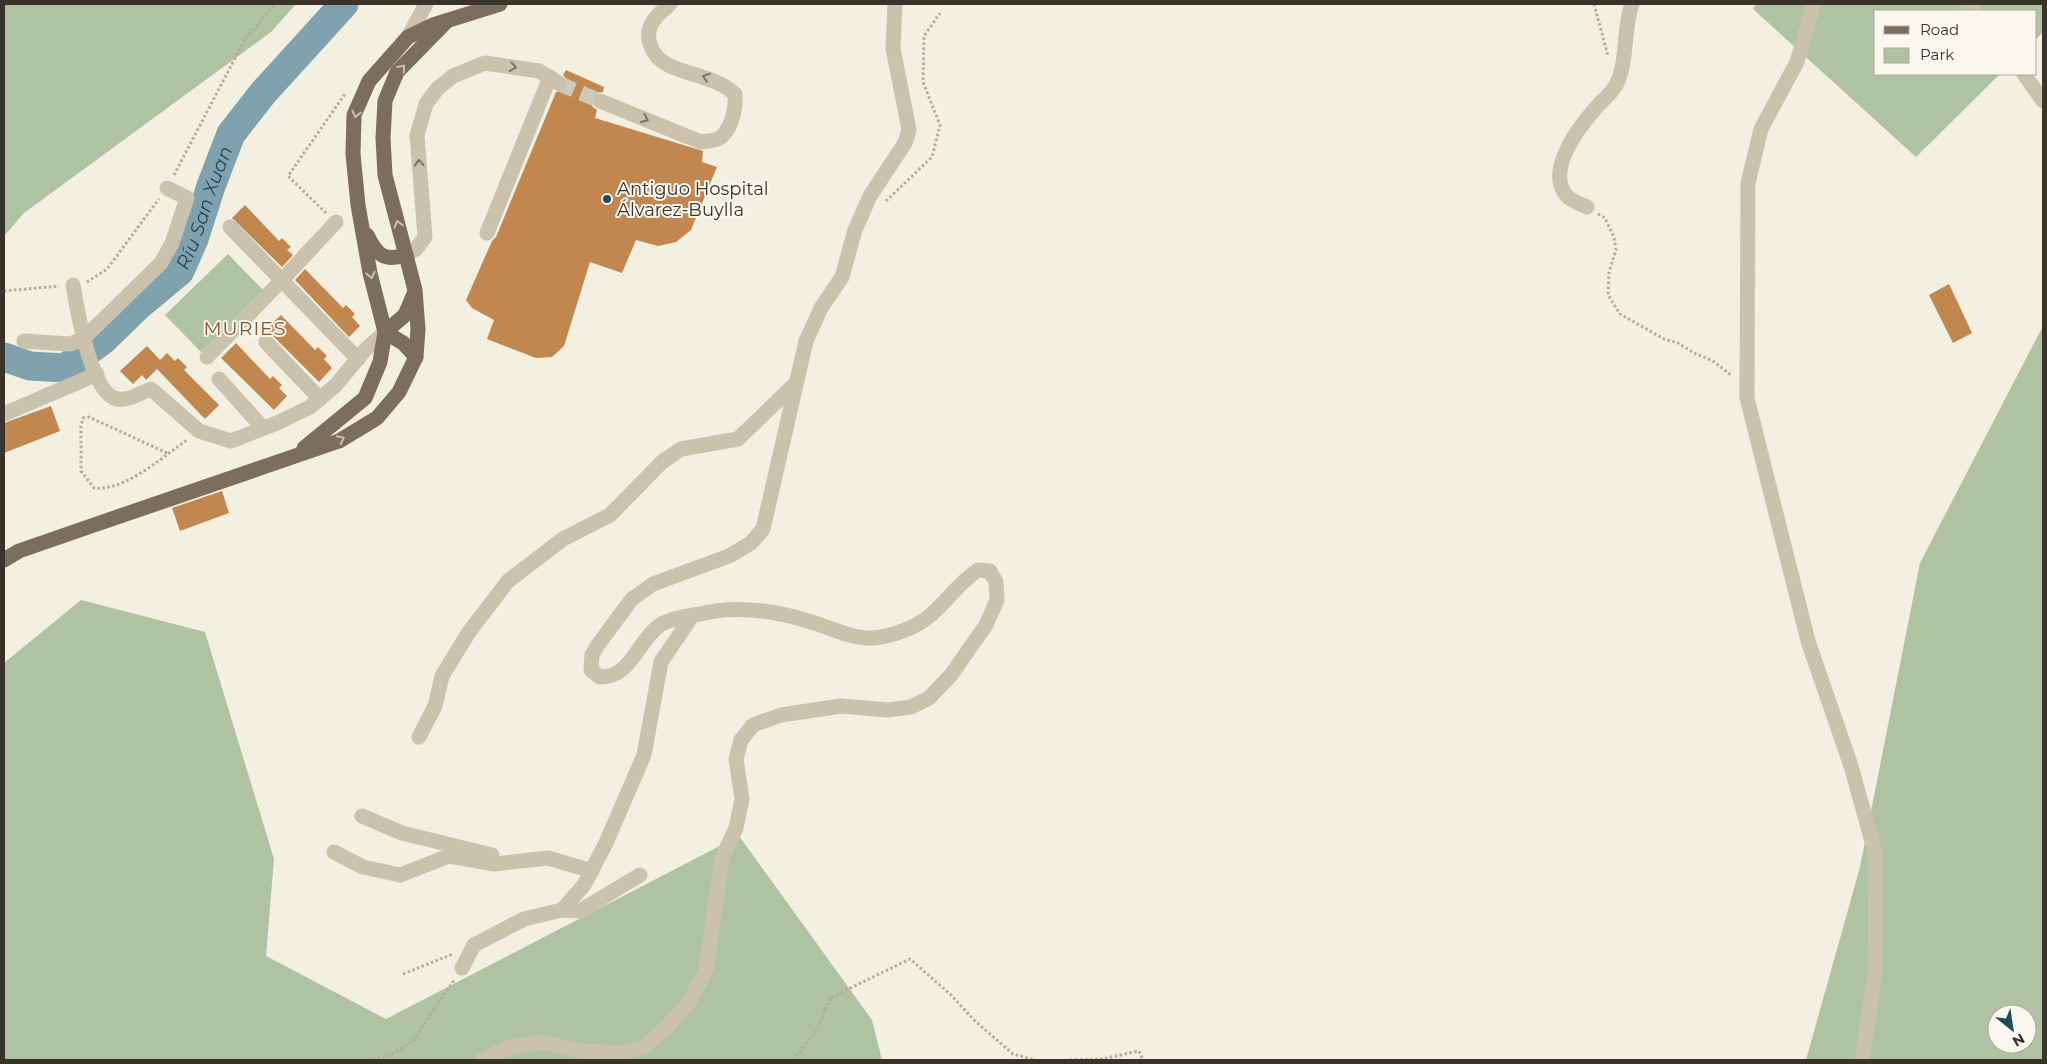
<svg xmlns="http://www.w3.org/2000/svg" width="2047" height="1064" viewBox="0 0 2047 1064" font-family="Montserrat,sans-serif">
<rect width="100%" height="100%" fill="#f3efe1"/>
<!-- green -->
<g fill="#afc2a1" fill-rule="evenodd">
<path d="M4 4H296L271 32 24 213 4 236Z"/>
<path d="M1756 4H2043V32L2036 39V11H1876V74H2000L1916 157 1753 9Z"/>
<path d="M228 254 264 291 201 352 165 315Z"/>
<path d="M2043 326V1060H1806L1860 867 1920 563ZM1997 1014H2027V1044H1997Z"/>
<path d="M81 600 205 632 274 859 266 956 386 1019 739 836 872 1020 882 1060H4V663Z"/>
</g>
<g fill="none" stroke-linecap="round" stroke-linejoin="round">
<!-- river -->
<path stroke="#80a2af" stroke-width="29" id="s1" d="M4 357 30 366 65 368 103 340 138 306 180 271 194 239 211 186 231 134 263 93 344 4"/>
</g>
<!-- building -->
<g fill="#c2874f">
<path d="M566 70 604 87 603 92 595 93 591 98 592 106 597 110 595 118 703 151 702 162 717 167 691 230 676 242 658 246 636 240 622 273 590 262 564 346 552 357 536 358 487 339 494 320 472 308 466 300 492 241 496 237 556 92H564L568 88V80L563 75Z"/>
<path d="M245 205 279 241 282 238 291 247 287 250 293 255 282 267 232 218Z"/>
<path d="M305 269 343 308 346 305 355 314 352 317 360 326 349 337 295 280Z"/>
<path d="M1949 284 1972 333 1953 343 1929 295Z"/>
<path d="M281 315 315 350 318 347 327 356 324 359 332 368 319 382 266 329Z"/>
<path d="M236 343 270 379 273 376 282 385 279 388 287 396 274 410 221 358Z"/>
<path d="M147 346 160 360 167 353 175 361 178 358 187 367 184 370 219 405 205 419 157 369 146 380 142 375 133 384 120 371Z"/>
<path d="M51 406 60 431 4 453V423Z"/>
<path d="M222 491 229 513 180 531 172 508Z"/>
</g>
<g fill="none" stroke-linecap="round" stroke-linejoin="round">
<!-- minor-tunnel -->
<path stroke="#cec9bd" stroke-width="15" stroke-dasharray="15 8" stroke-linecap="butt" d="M560 84 600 101"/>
<!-- path -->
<g stroke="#b7ac97" stroke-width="3" stroke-dasharray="2.5 2.5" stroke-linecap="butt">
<path d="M1594 4 1608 56"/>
<path d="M174 175 244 41 275 4"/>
<path d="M886 201 932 157 940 125 923 82 924 36 940 13"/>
<path d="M326 213 288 176 345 94"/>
<path d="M1598 214 1605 218 1614 237 1616 250 1609 272 1608 295 1620 314 1664 339 1678 343 1694 353 1713 361 1731 375"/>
<path d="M87 282 107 269 159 199"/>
<path d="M4 291 59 286"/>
<path d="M167 453 89 417 83 418 81 426V471L94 488C126 491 162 457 187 440"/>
<path d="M403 974 453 954"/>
<path d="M368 1060 389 1056 412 1042 455 979"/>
<path d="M793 1060 817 1030 830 998 910 959 950 994 974 1020 1013 1054 1035 1060"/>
<path d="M1070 1060 1102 1059 1139 1051 1143 1060"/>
</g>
<!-- minor -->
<g stroke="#cbc2ad" stroke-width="15">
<path d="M1814 4 1797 62 1761 129 1748 183 1747 398 1808 641 1851 766 1876 856 1875 974 1862 1060"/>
<path d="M1968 4 1974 11"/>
<path d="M408 37 426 4"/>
<path d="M2024 74 2043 101"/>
<path d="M600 101 701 142C708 141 718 141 723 135 733 125 736 106 735 94 716 77 691 76 668 65 652 57 642 36 654 20 658 14 665 9 670 4"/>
<path d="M1587 207C1580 204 1572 201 1567 196 1545 172 1578 128 1595 109 1602 100 1613 93 1617 83 1628 60 1623 28 1632 4"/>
<path d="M230 227 358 359"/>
<path d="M487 233 550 77"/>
<path d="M406 255 416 249 425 237 417 135 426 104 437 89 453 76 485 63 539 71 560 84"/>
<path d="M73 285C77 309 90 387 114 398 126 403 139 393 151 389L199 431 231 441 277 423 310 407 336 385 364 351 385 332"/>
<path d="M24 341 70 344 83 339 161 263 172 243 187 198 167 188"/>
<path d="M266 342 320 399"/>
<path d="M207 357 282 280 336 222"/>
<path d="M219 379 263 428"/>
<path d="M4 414 97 374"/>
<path d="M419 737 435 706 442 676 469 632 508 581 563 539 610 515 662 462 681 449 738 439 796 383"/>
<path d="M362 816 402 833 492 855"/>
<path d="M334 852 363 867 400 875 449 856 495 864 548 858 592 871"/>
<path d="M640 875 580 911 562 910 584 885 606 843 644 755 661 662 692 616"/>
<path d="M462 968 474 945 524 919 562 910"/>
<path d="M482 1060 508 1048 541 1042 582 1051 620 1053 644 1047 667 1027 689 1002 706 970 722 858 736 828 742 799 736 759 741 740 753 725 781 715 841 706 888 710 911 707 929 698 951 675 986 625 997 600 996 582 990 571 978 570C952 587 939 616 910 628 861 649 850 633 805 620 771 610 735 605 700 614 688 616 671 618 660 625 638 640 631 678 600 677L591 670 592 655 597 646 632 599 653 584 729 556 751 543 763 529 806 341 821 308 842 277 855 230 870 196 905 143 909 130 893 48 895 4"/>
</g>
<!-- major -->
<g stroke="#7b6e5d" stroke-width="15">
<path d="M367 235C377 255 384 262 406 255"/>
<path d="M414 294 405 315 385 332 403 343 416 357"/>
<path d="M304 448 365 398 380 362 385 332 370 273 358 205 353 154 354 115 369 81 408 37 433 25 500 4"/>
<path d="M4 560 19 551 94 525 339 441 377 418 399 392 416 357 418 329 415 290 385 175 383 138 385 101 397 72 446 22"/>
</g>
</g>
<!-- one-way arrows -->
<defs><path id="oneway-chevron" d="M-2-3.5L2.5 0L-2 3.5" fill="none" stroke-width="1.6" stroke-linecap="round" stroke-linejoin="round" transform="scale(1.25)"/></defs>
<g stroke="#7b7366">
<use href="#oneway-chevron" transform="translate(513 67) rotate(9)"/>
<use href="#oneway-chevron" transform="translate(706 77) rotate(-160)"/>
<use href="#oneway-chevron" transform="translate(645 119) rotate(23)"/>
<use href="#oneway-chevron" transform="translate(419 163) rotate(-94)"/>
</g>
<g stroke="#c7c0b4">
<use href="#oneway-chevron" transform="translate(402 68) rotate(-49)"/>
<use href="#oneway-chevron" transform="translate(356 114) rotate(104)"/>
<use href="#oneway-chevron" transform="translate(398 224) rotate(-105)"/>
<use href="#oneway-chevron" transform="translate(371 275) rotate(77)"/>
<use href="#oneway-chevron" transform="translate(341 439) rotate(-26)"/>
</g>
<!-- markers -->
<circle fill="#21495a" stroke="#faf7ee" stroke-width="2" cx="607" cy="199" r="5"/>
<g text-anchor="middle" stroke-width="4" stroke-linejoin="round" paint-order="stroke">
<!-- poi labels -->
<g font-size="18" fill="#3a332b" stroke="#faf7ee" text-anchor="start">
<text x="617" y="195">Antiguo Hospital<tspan x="617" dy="21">Álvarez-Buylla</tspan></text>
</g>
<!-- water labels -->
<g font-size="19" font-style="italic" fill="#21495a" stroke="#faf7ee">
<text dy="7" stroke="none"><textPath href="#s1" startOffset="281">Ríu San Xuan</textPath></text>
</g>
<!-- neighbourhood labels -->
<g font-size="19" letter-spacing="1" fill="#865426" stroke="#faf7ee">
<text x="245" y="335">MURIES</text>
</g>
</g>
<!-- border -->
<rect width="2047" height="1064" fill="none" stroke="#3a332b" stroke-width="10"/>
<!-- legend -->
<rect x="1874" y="10" width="162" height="65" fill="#faf7ee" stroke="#ada9a0"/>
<rect x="1884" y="26" width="25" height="8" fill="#7b6e5d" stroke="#ada9a0"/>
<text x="1920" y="35" font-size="15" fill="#3a332b">Road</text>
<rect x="1884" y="48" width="25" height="15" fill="#afc2a1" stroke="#ada9a0"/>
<text x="1920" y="60" font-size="15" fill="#3a332b">Park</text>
<!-- north arrow -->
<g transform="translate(2012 1029) rotate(150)"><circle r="24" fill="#faf7ee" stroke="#ada9a0"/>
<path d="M0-4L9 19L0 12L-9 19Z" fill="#21495a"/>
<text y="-8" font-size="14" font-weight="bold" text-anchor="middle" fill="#3a332b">N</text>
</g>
</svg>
